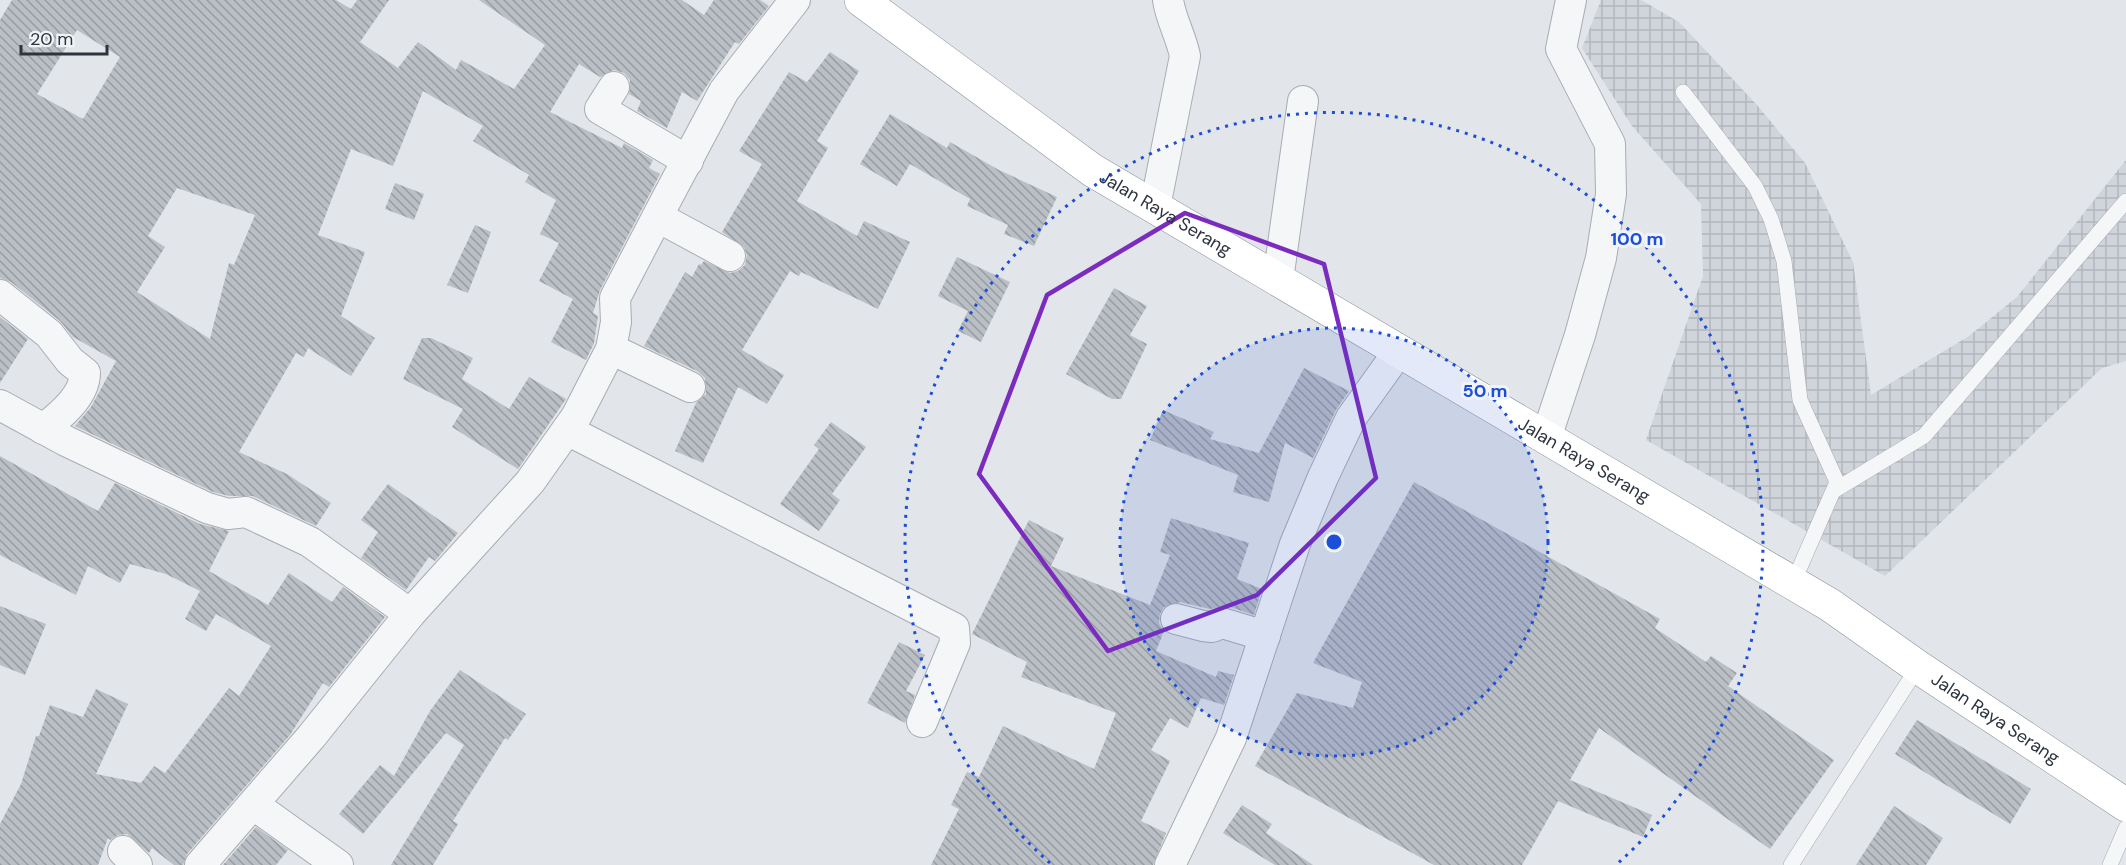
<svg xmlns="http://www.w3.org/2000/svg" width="2126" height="865" viewBox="0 0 2126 865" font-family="'DM Sans',sans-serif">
<defs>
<pattern id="industrial-grid" width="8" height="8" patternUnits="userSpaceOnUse" patternTransform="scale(1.5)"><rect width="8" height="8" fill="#d0d4db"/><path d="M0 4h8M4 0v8" fill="none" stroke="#b3b7bd"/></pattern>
<pattern id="building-back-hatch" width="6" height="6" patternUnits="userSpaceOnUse" patternTransform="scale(1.5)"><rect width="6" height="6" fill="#babfc5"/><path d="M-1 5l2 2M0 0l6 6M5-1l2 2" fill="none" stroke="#979ca1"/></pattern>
</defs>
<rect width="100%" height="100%" fill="#e2e5e9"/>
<!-- industrial -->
<path fill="url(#industrial-grid)" d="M1601 0H1641L1679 22 1757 105 1805 163 1853 262 1871 395 1969 336 2017 297 2126 160V361L2102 368 1885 576 1646 440 1703 276 1701 204 1632 126 1582 48Z"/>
<!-- building -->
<g fill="url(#building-back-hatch)" fill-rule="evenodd">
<path d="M12 0H336L351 9 357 0H389L360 42 398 68 418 42 456 70 461 60 514 89 545 45 479 0H682L704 15 714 0H760L769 6 739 44 735 42 697 101 682 92 667 128 637 111 641 101 629 94 630 80 624 73 614 70 600 77 579 64 550 112 622 148 624 143 653 160 649 168 660 174 600 290 593 313 598 316 594 343 586 360 551 342 573 299 539 281 559 243 540 234 556 200 525 182 529 175 473 141 483 126 423 91 393 166 351 149 318 235 365 252 341 316 375 338 351 376 308 348 304 357 296 353 239 452 287 474 331 503 316 526 253 496H229L213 492 75 426 91 407 116 361 73 337 60 321 11 282 0 278V20ZM77 30 120 57 83 119 37 94ZM177 188 255 215 234 265 229 263 210 339 137 292 165 247 148 236Z"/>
<path d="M830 52 859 71 817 141 828 148 797 201 857 236 864 221 910 242 878 309 801 272 799 276 790 271 742 350 784 375 767 404 738 387 703 463 675 451 696 403 706 394 705 378 697 371 644 346 685 272 692 277 699 264 701 265 704 261 730 273 738 271 745 265 747 255 744 247 722 232 762 164 739 151 789 72 807 82Z"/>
<path d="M890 114 947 148 950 142 999 170 1057 197 1034 246 1004 234 1008 225 967 206 970 199 910 164 897 186 860 164Z"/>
<path d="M395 183 424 194 414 220 385 209Z"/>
<path d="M475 225 491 232 468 293 447 285Z"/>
<path d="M957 257 1010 282 981 342 958 331 968 311 938 296Z"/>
<path d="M1114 288 1147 306 1130 335 1147 344 1121 399H1112L1066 374Z"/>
<path d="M0 317 28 339 0 383Z"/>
<path d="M422 338H431L473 358 462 379 509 409 529 377 566 399 518 469 452 427 463 409 403 379Z"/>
<path d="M1304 368 1349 391 1336 410 1313 458 1285 443 1269 502 1233 492 1238 475 1150 440 1163 410 1214 432 1210 439 1259 453Z"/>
<path d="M831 422 866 447 832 494 840 500 819 531 780 504 819 449 814 445Z"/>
<path d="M0 456 98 511 115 483 200 524 229 531 209 571 268 605 289 573 332 602 343 587 385 617 329 687 323 683 290 735 187 854 183 865H174L152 848 149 853 127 834 118 835 110 840 108 838 98 865H0V824L21 784 36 736H39L50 705 83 717 96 689 128 704 96 774 141 783 154 766 165 773 229 688 239 696 271 646 216 614 206 631 185 619 200 591 166 574 130 564 120 583 88 566 76 595 0 555Z"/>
<path d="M1414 482 1660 619 1655 628 1706 662 1711 656 1737 673 1728 686 1834 760 1770 849 1599 728 1570 780 1652 815 1643 837 1558 801 1522 865H1434L1255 766 1297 693 1353 708 1362 682 1313 663Z"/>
<path d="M388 484 458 533 435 561 429 557 406 590 361 558 378 532 361 520Z"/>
<path d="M1171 518 1249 543 1237 579 1262 589 1254 615 1227 606 1210 609 1180 602 1164 607 1160 614 1159 623 1164 631 1156 651 1216 677 1218 671 1234 675 1224 705 1201 698 1188 728 1170 718 1151 750 1170 761 1141 821 1166 833 1153 865H931L959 809 951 805 967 772 979 777 1003 726 1094 769 1116 713 1021 677 1027 662 972 634 1029 520 1064 538 1051 566 1150 605 1170 555 1160 552Z"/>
<path d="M0 606 46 624 25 675 0 665Z"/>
<path d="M899 642 925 655 906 691 915 695 905 723 867 703Z"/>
<path d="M460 670 526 714 508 740 505 738 453 821 458 824 433 865H391L464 745 446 733 363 834 339 814 380 765 394 776 430 711Z"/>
<path d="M1917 720 2031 789 2010 824 1895 754Z"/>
<path d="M1242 805 1272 824 1266 833 1313 865H1275L1223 833Z"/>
<path d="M1894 806 1943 838 1926 865H1856Z"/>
<path d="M256 827 288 850 276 865H223Z"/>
</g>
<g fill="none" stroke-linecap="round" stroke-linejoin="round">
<defs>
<g id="lane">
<path d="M1683 92 1755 186 1771 219 1784 261 1800 400 1837 482 1793 583"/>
<path d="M1835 490 1924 436 2126 201"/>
<path d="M1791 865 1918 667"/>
<path d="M2110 865 2126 828"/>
</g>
<g id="street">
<path d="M614 87 600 109 688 161"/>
<path d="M1155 207 1185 56C1181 36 1171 20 1168 0"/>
<path d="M658 217 730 256"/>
<path d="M1278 280 1303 101"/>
<path d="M0 295 49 334 70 361 85 373C85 396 59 417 43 429"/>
<path d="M611 349 690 387"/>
<path d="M0 405 66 441 207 508 228 514 246 512 310 542 410 614 530 482 576 417 611 349 616 322 615 298 665 202 724 91 795 0"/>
<path d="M567 430 954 628 955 643 922 722"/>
<path d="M1546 438 1580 335 1601 258 1611 194 1610 144 1561 49 1571 0"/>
<path d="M1176 619 1203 626 1212 627 1222 623 1265 636"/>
<path d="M254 805 338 865"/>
<path d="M123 851 137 865"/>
<path d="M200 865 311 737 410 614"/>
<path d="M1170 865 1231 738 1295 544 1323 477 1351 418 1399 351"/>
</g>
<g id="highway">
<path id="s1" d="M861 0 1092 170 1830 605 1918 667 2126 805"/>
</g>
</defs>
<!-- lane casing -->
<use href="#lane" stroke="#a8acb3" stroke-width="16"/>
<!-- street casing -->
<use href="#street" stroke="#a8acb3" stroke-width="32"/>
<!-- highway casing -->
<use href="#highway" stroke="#8b949e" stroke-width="34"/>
<!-- lane -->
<use href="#lane" stroke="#f4f6f8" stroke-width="15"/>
<!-- street -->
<use href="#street" stroke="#f4f6f8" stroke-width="30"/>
<!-- highway -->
<use href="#highway" stroke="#fff" stroke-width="33"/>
</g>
<!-- marked area -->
<path fill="none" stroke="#7b2cbf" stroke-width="4.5" stroke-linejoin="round" d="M1185 213 1324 264 1376 478 1257 595 1108 651 979 474 1047 295Z"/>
<!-- distance rings -->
<circle cx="1334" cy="542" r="214" fill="#1d4ed8" fill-opacity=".12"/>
<g fill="none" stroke="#1d4ed8" stroke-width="3" stroke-dasharray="3 6">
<circle cx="1334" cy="542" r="214"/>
<path d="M1050 863A429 429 0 1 1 1618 863"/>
</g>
<g text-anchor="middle" stroke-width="6" stroke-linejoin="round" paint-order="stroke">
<!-- street labels -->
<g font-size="18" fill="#2c343f" stroke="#f1f4f6">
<text dy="6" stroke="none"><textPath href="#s1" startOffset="372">Jalan Raya Serang</textPath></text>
<text dy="6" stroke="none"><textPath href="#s1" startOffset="858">Jalan Raya Serang</textPath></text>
<text dy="6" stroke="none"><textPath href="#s1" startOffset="1344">Jalan Raya Serang</textPath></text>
</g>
</g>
<circle cx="1334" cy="542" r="9" fill="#1d4ed8" stroke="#f1f4f6" stroke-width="3"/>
<g font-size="18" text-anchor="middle" font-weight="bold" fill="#1d4ed8" stroke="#f1f4f6" stroke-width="6" stroke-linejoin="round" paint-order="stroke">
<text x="1637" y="245">100 m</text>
<text x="1485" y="397">50 m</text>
</g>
<!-- scale -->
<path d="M21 45v9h86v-9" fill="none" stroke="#2c343f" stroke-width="3"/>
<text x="30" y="45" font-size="18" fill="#2c343f" stroke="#f1f4f6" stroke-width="4.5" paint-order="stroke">20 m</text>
</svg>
